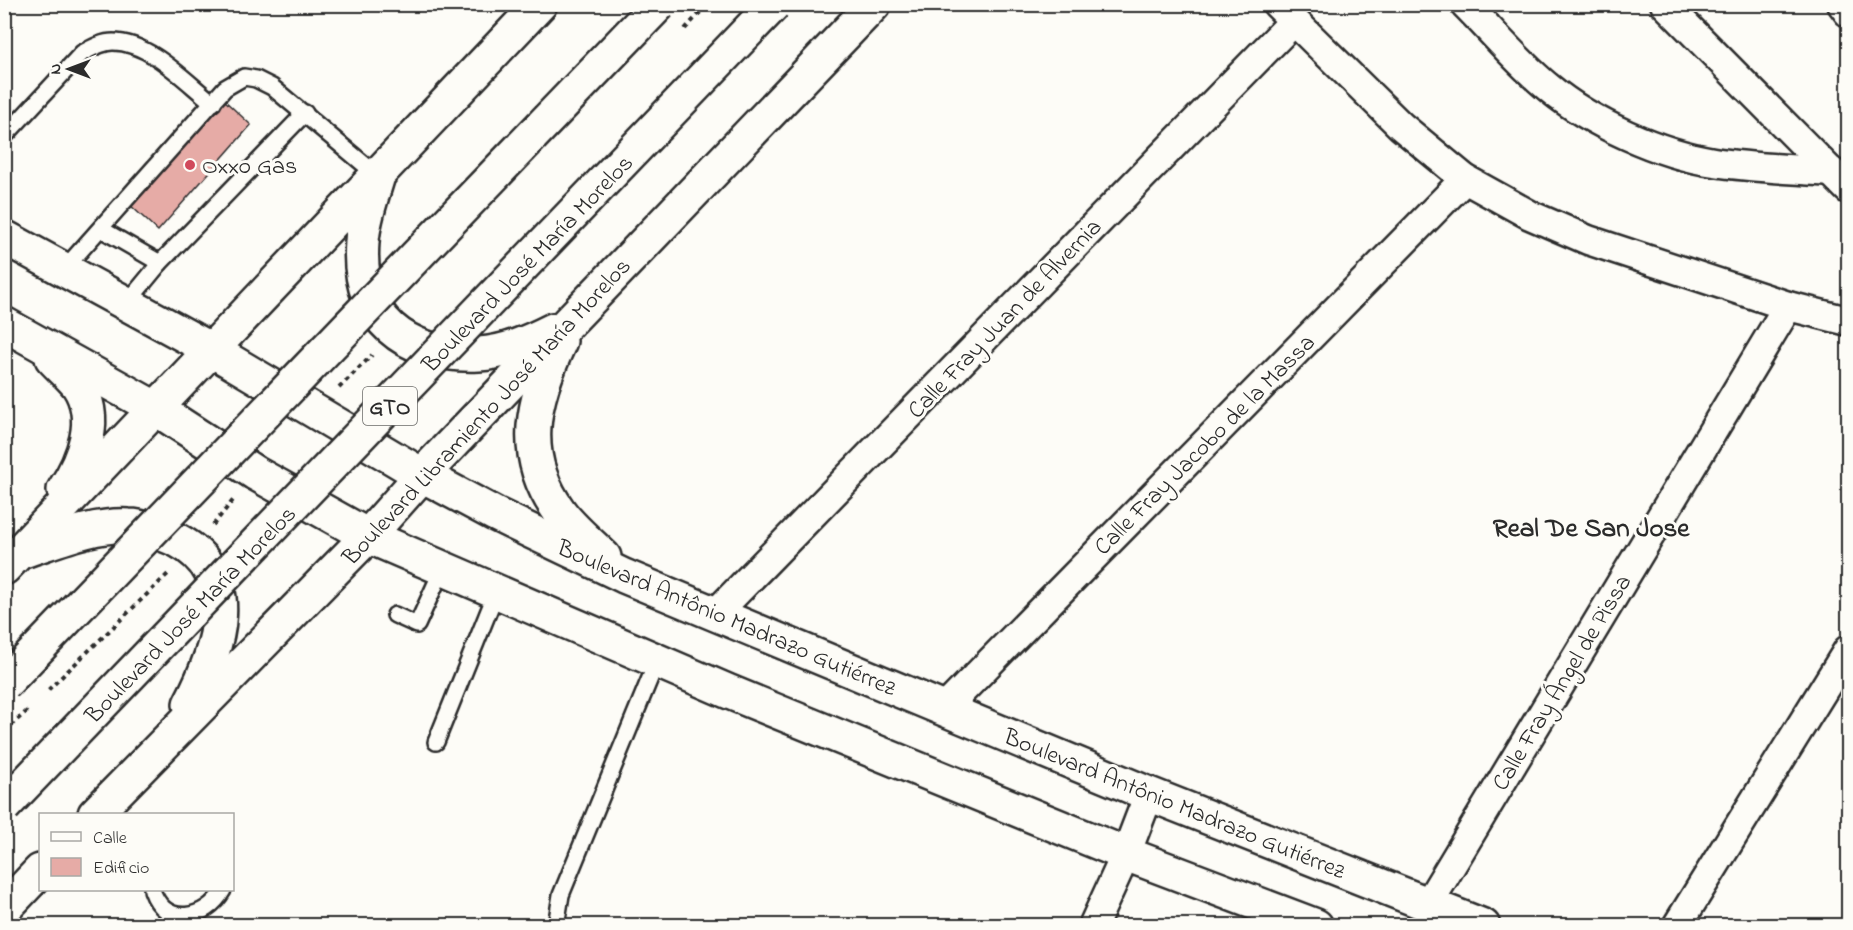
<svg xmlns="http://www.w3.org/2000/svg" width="1853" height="930" viewBox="0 0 1853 930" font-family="'Indie Flower',sans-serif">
<rect width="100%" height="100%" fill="#fdfcf7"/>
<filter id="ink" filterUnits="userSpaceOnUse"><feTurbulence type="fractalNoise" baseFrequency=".0167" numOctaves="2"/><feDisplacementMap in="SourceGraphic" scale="12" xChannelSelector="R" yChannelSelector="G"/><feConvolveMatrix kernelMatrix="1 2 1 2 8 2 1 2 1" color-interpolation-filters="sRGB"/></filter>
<g filter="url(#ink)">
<!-- building -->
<path fill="#e6aba6" stroke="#2b2b2b" stroke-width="1.5" d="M223 99 251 125 158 231 129 204Z"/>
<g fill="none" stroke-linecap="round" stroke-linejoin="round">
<defs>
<g id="service">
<path d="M4 137 82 53C92 48 102 42 113 42 150 42 186 82 213 103"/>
<path d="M101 229 160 263 305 113"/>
<path d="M65 268 225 88 244 77 256 79 272 87 378 176"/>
<path d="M127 303 160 263"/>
<path d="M395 615 417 625 442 570"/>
<path d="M436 742 496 593"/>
<path d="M152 890C165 928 206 920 223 890"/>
<path d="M556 926 561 895 657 661"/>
</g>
<g id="minor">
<path d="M1277 4 1401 126 1465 179 1530 215 1588 240 1788 306 1848 321"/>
<path d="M1465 4C1493 32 1519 64 1549 88 1591 123 1660 154 1714 162 1753 168 1793 169 1832 172"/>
<path d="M1665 4 1848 189"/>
<path d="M1842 4 1848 12"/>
<path d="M714 615 1294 21"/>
<path d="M943 710 1465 179"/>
<path d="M1428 904 1788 306"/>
<path d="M1093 926 1126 854 1149 794"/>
<path d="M1677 926 1848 650"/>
</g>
<g id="tertiary">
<path d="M377 179C371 199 363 221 362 242 356 319 406 357 479 354 505 353 531 341 553 330"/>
<path d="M4 237 210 349 422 475 495 514 624 576 1149 794 1483 926"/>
<path d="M4 324 155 408 255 473 368 536 727 691 1126 854 1316 926"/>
<path d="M560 341C533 399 518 454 559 511 571 528 589 542 604 557"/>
<path d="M52 358C60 367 71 376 78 385 100 418 84 460 64 490"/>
<path d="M23 551C57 540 93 524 129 526 144 526 163 534 177 540 245 576 218 651 190 704"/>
<path d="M4 568 540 4"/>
<path d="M95 814 368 536 422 475 874 4"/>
<path d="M4 909 40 871"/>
</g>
</defs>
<!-- service casing -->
<use href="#service" stroke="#2b2b2b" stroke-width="20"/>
<!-- minor casing -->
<use href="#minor" stroke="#2b2b2b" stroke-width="33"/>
<!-- tertiary casing -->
<use href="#tertiary" stroke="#2b2b2b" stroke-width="38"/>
<!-- path -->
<g stroke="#2b2b2b" stroke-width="4" stroke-dasharray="4.5 4.5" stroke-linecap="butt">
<path d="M685 29 708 4"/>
<path d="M339 388 372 355"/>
<path d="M213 525 235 498"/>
<path d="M48 690 168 574"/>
<path d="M4 732 28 710"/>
</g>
<!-- service -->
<use href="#service" stroke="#fdfcf7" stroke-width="15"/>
<!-- minor -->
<use href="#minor" stroke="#fdfcf7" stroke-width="28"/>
<!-- tertiary -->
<use href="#tertiary" stroke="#fdfcf7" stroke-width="33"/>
<defs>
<g id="primary-bridge">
<path d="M4 684 659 4"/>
<path d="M4 806 774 4"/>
</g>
</defs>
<!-- primary-bridge casing -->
<use href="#primary-bridge" stroke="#2b2b2b" stroke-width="38" stroke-linecap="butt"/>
<!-- primary-bridge -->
<use href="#primary-bridge" stroke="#fdfcf7" stroke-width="33"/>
</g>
</g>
<!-- markers -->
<circle fill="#d1495b" stroke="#fdfcf7" stroke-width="2" cx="190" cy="165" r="6"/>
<g text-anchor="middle" stroke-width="6" stroke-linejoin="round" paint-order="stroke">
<!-- shield labels -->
<rect fill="#fdfcf7" stroke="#6a6a68" stroke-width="1.5" x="363" y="387" width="54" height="38" rx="4.5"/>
<g font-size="22" font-weight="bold" fill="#2b2b2b">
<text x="390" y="414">GTO</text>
</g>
<!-- poi labels -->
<g font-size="24" fill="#2b2b2b" stroke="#fdfcf7" text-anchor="start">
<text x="202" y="173">Oxxo Gas</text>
</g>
<!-- street labels -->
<g font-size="24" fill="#2b2b2b" stroke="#fdfcf7">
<text transform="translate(527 263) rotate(-46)" y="8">Boulevard José María Morelos</text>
<text transform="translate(1004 318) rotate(-46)" y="8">Calle Fray Juan de Alvernia</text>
<text transform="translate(486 411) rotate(-47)" y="8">Boulevard Libramiento José María Morelos</text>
<text transform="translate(1204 444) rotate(-45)" y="8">Calle Fray Jacobo de la Massa</text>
<text transform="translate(190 614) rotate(-46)" y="8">Boulevard José María Morelos</text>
<text transform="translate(727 617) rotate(23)" y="8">Boulevard Antônio Madrazo Gutiérrez</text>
<text transform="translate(1561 682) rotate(-59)" y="8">Calle Fray Ángel de Pissa</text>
<text transform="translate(1175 803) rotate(22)" y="8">Boulevard Antônio Madrazo Gutiérrez</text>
</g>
<!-- quarter labels -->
<g font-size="27" font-weight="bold" fill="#2b2b2b" stroke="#fdfcf7">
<text x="1591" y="536">Real De San Jose</text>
</g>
</g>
<!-- margin -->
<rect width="1853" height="930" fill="none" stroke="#fdfcf7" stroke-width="24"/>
<rect x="12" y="12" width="1829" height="906" fill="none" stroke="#2b2b2b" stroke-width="2" filter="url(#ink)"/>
<!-- legend -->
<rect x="39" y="813" width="195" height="78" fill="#fdfcf7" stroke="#a9a8a5" stroke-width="1.5"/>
<rect x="51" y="832" width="30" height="9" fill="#fdfcf7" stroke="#a9a8a5" stroke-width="1.5"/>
<text x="93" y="843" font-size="18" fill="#2b2b2b">Calle</text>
<rect x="51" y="858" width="30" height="18" fill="#e6aba6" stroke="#a9a8a5" stroke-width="1.5"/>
<text x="93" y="873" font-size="18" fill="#2b2b2b">Edificio</text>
<!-- north arrow -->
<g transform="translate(69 69) rotate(270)" stroke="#fdfcf7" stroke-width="4.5" paint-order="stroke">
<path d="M0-4.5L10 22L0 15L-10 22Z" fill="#2b2b2b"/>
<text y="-9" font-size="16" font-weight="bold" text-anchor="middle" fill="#2b2b2b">N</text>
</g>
</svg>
